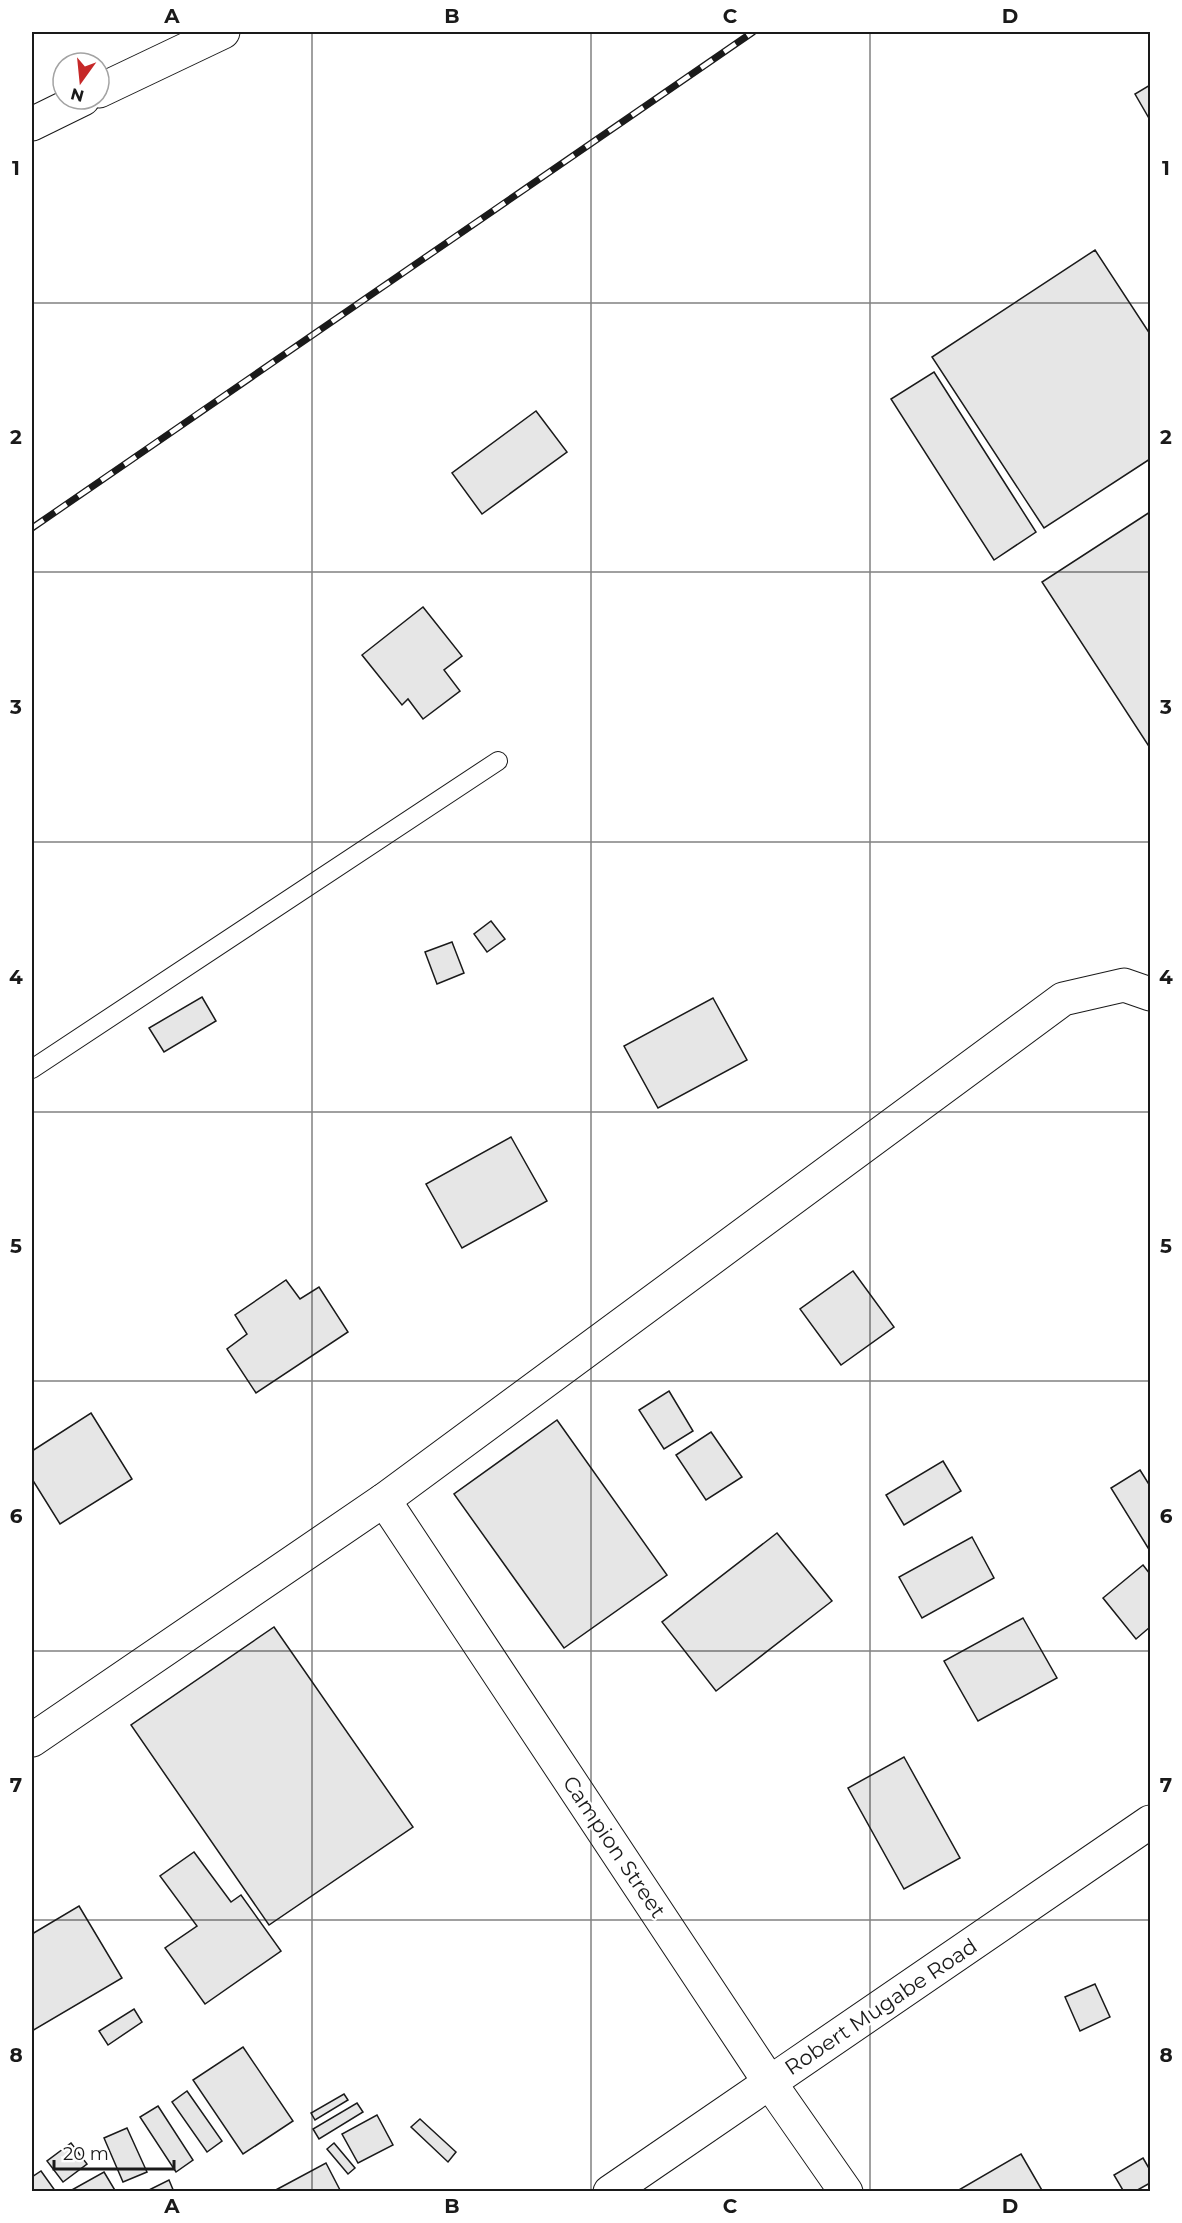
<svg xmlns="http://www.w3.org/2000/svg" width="1182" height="2223" viewBox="0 0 1182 2223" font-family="Montserrat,sans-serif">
<rect width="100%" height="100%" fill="#fff"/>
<!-- building -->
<g fill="#e6e6e6" stroke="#1a1a1a" stroke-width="1.5">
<path d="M1150 85V120L1135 94Z"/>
<path d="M1095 250 1150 334V459L1044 528 932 357Z"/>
<path d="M934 372 1036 532 994 560 891 399Z"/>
<path d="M536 411 567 452 482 514 452 473Z"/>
<path d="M1150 512V748L1042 582Z"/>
<path d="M423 607 462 656 444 670 460 691 423 719 408 699 402 705 362 655Z"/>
<path d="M491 921 505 939 487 952 474 934Z"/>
<path d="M452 942 464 973 437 984 425 952Z"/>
<path d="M202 997 216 1021 164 1052 149 1028Z"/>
<path d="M713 998 747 1060 658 1108 624 1046Z"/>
<path d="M511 1137 547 1201 462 1248 426 1184Z"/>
<path d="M853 1271 894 1327 841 1365 800 1309Z"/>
<path d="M286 1280 300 1299 319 1287 348 1332 256 1393 227 1349 247 1334 235 1315Z"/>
<path d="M669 1391 693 1431 664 1449 639 1410Z"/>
<path d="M91 1413 132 1479 60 1524 32 1479V1451Z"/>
<path d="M557 1420 667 1575 564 1648 454 1494Z"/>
<path d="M711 1432 742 1477 706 1500 676 1455Z"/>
<path d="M943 1461 961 1491 904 1525 886 1495Z"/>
<path d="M1140 1470 1150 1486V1551L1111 1488Z"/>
<path d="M777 1533 832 1601 716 1691 662 1622Z"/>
<path d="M972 1537 994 1578 922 1618 899 1577Z"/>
<path d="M1143 1565 1150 1574V1627L1136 1639 1103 1598Z"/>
<path d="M1023 1618 1057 1678 978 1721 944 1661Z"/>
<path d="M274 1627 413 1827 269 1925 131 1725Z"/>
<path d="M904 1757 960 1858 904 1889 848 1788Z"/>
<path d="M194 1852 231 1902 241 1895 281 1951 205 2004 165 1948 197 1926 160 1876Z"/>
<path d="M79 1906 122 1978 32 2031V1934Z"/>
<path d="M1095 1984 1110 2017 1080 2031 1065 1997Z"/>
<path d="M134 2009 142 2022 108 2045 99 2031Z"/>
<path d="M243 2047 293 2121 243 2154 193 2080Z"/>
<path d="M187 2091 222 2141 207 2152 172 2102Z"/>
<path d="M344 2094 348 2100 315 2120 311 2113Z"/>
<path d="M357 2103 363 2112 319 2139 313 2129Z"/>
<path d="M158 2106 193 2160 176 2172 140 2117Z"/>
<path d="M377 2115 393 2145 358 2163 342 2134Z"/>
<path d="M420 2119 456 2152 448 2162 411 2127Z"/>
<path d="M127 2128 147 2172 123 2182 104 2138Z"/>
<path d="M71 2143 87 2164 63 2182 47 2161Z"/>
<path d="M334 2143 355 2168 348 2174 327 2149Z"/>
<path d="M1021 2154 1043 2192 957 2191Z"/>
<path d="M1143 2158 1150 2170V2183L1134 2192H1124L1114 2175Z"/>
<path d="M326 2163 341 2192H272Z"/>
<path d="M41 2171 56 2192H32V2177Z"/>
<path d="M104 2172 116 2192H70V2191Z"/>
<path d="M169 2180 174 2192H145Z"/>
</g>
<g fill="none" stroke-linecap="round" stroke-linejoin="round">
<defs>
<path id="service" d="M32 1069 498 761"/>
<g id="minor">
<path d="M99 91 223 32"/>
<path d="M32 124 83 99"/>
<path d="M384 1500 770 2083 846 2192"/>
<path d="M32 1740 384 1500 1063 999 1124 985 1150 994"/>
</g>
<path id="tertiary" d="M610 2192 1150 1822"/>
</defs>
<!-- service casing -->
<use href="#service" stroke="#1a1a1a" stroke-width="20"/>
<!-- minor casing -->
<use href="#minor" stroke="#1a1a1a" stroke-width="35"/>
<!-- tertiary casing -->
<use href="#tertiary" stroke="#1a1a1a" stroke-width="35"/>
<!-- service -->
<use href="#service" stroke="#fff" stroke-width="18"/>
<!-- minor -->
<use href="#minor" stroke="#fff" stroke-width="33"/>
<!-- tertiary -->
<use href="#tertiary" stroke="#fff" stroke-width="33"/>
<defs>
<path id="rail" d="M32 528 753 32"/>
</defs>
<!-- rail casing -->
<use href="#rail" stroke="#1a1a1a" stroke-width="7"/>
<!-- rail -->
<use href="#rail" stroke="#fff" stroke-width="4.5" stroke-dasharray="14" stroke-linecap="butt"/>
</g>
<!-- grid -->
<path fill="none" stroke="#1a1a1a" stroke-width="1.5" stroke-opacity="0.55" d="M312 32V2192M591 32V2192M870 32V2192M32 303H1150M32 572H1150M32 842H1150M32 1112H1150M32 1381H1150M32 1651H1150M32 1920H1150"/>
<g text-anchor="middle" stroke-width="4.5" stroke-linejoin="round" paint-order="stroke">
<!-- street labels -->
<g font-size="21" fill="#1a1a1a" stroke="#fff">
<text transform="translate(614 1847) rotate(56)" y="7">Campion Street</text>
<text transform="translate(881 2007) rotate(-34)" y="7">Robert Mugabe Road</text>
</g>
</g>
<!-- border -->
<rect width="1182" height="2223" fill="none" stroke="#ffffff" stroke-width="66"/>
<!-- north arrow -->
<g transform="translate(81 81) rotate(195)"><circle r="28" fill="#ffffff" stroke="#a3a3a3" stroke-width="1.5"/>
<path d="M0-4.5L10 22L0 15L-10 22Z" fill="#c62828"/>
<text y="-9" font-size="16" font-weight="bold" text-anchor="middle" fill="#1a1a1a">N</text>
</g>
<!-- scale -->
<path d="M54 2160v9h120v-9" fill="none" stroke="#1a1a1a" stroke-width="3"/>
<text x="63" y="2160" font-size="18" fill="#1a1a1a" stroke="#ffffff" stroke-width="4.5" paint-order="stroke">20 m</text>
<rect x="33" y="33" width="1116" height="2157" fill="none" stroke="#1a1a1a" stroke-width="2"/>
<g font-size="20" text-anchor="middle" font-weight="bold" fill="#1a1a1a">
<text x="172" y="23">A</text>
<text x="452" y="23">B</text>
<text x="730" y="23">C</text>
<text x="1010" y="23">D</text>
<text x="16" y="175">1</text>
<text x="1166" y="175">1</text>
<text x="16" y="444">2</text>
<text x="1166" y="444">2</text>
<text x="16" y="714">3</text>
<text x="1166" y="714">3</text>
<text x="16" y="984">4</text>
<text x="1166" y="984">4</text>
<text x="16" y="1253">5</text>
<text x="1166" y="1253">5</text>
<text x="16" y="1523">6</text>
<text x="1166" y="1523">6</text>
<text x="16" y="1792">7</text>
<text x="1166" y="1792">7</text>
<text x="16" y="2062">8</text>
<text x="1166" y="2062">8</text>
<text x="172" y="2213">A</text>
<text x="452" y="2213">B</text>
<text x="730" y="2213">C</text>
<text x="1010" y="2213">D</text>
</g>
</svg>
